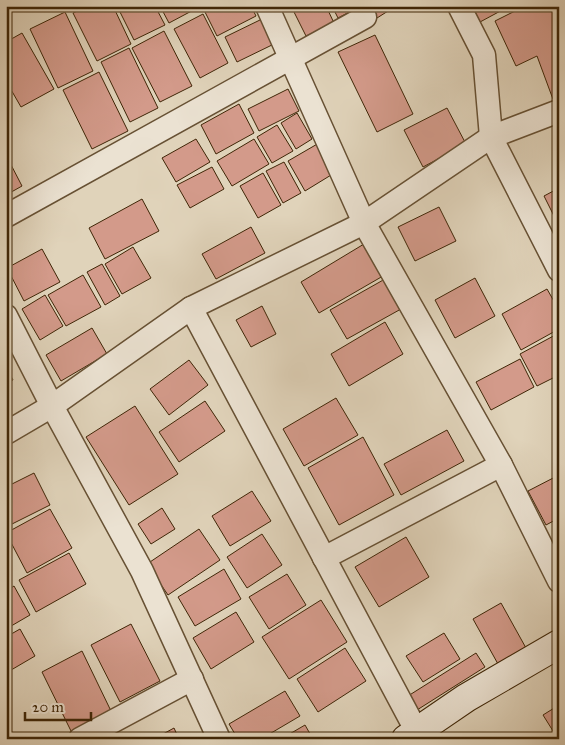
<svg xmlns="http://www.w3.org/2000/svg" width="565" height="745" viewBox="0 0 565 745" font-family="'IM FELL Great Primer',serif">
<rect width="100%" height="100%" fill="#e0d3ba"/>
<filter id="stains"><feTurbulence type="fractalNoise" baseFrequency=".004" numOctaves="4"/><feColorMatrix values="0 0 0 0 .2 0 0 0 0 .09 0 0 0 0 .02 0 0 0 .5 -.17"/></filter>
<radialGradient id="worn" r=".72"><stop offset=".6" stop-color="#630" stop-opacity="0"/><stop offset="1" stop-color="#630" stop-opacity=".3"/></radialGradient>
<!-- building -->
<g fill="#d39a8a" stroke="#3f2607">
<path d="M88 6H113L131 44 97 61 73 13Z"/>
<path d="M117 6H155L165 25 134 40Z"/>
<path d="M160 6H201L169 23Z"/>
<path d="M207 6H251L256 16 217 36 203 8Z"/>
<path d="M295 6H326L334 23 306 36 292 8Z"/>
<path d="M332 6H361L338 18Z"/>
<path d="M370 6H396L377 18Z"/>
<path d="M472 6H505L506 8 480 22Z"/>
<path d="M525 6H559V100L554 102 537 56 516 66 495 21Z"/>
<path d="M65 12 93 71 58 88 30 29Z"/>
<path d="M203 14 228 63 200 78 174 29Z"/>
<path d="M262 19 274 44 237 62 225 37Z"/>
<path d="M164 31 192 86 160 102 132 48Z"/>
<path d="M22 33 54 89 21 107 6 81V42Z"/>
<path d="M375 35 413 114 377 132 338 52Z"/>
<path d="M129 48 158 108 130 122 101 62Z"/>
<path d="M99 72 128 131 92 149 63 90Z"/>
<path d="M288 89 299 111 259 131 248 109Z"/>
<path d="M239 104 254 133 216 154 201 125Z"/>
<path d="M447 108 466 144 423 167 404 130Z"/>
<path d="M297 113 312 139 296 149 281 123Z"/>
<path d="M277 125 293 151 272 163 257 137Z"/>
<path d="M196 139 210 162 176 182 162 158Z"/>
<path d="M254 139 269 164 232 186 217 161Z"/>
<path d="M319 143 336 172 305 191 288 161Z"/>
<path d="M8 159 22 186 6 195V160Z"/>
<path d="M284 162 301 193 283 203 266 171Z"/>
<path d="M212 167 224 189 190 208 177 185Z"/>
<path d="M263 173 281 205 258 218 240 186Z"/>
<path d="M559 188V226L544 196Z"/>
<path d="M142 199 159 231 105 259 89 228Z"/>
<path d="M439 207 456 241 415 261 398 227Z"/>
<path d="M251 227 265 253 216 279 202 254Z"/>
<path d="M364 244 383 276 319 313 301 282Z"/>
<path d="M133 247 151 278 122 294 105 264Z"/>
<path d="M42 249 60 282 24 301 7 268Z"/>
<path d="M102 264 120 296 105 305 87 272Z"/>
<path d="M83 275 101 307 66 326 48 295Z"/>
<path d="M475 278 495 316 455 338 435 300Z"/>
<path d="M385 279 401 309 347 339 330 310Z"/>
<path d="M547 289 559 310V329L521 350 502 314Z"/>
<path d="M45 295 63 326 40 340 22 309Z"/>
<path d="M262 306 276 334 251 347 236 320Z"/>
<path d="M385 322 403 354 349 386 331 354Z"/>
<path d="M92 328 107 354 61 381 46 355Z"/>
<path d="M559 333V375L537 386 520 354Z"/>
<path d="M520 359 534 387 491 410 476 382Z"/>
<path d="M189 360 208 385 169 415 150 389Z"/>
<path d="M6 367 13 380 6 384Z"/>
<path d="M336 398 358 435 304 466 283 429Z"/>
<path d="M205 401 225 431 179 462 159 432Z"/>
<path d="M135 406 178 474 129 505 86 437Z"/>
<path d="M447 430 464 461 401 495 384 464Z"/>
<path d="M363 437 394 495 339 525 308 468Z"/>
<path d="M34 473 50 505 6 527V487Z"/>
<path d="M559 475V518L546 525 528 491Z"/>
<path d="M252 491 271 521 230 546 212 516Z"/>
<path d="M162 508 175 529 151 544 138 524Z"/>
<path d="M50 509 72 548 27 573 6 533Z"/>
<path d="M199 529 220 560 168 595 147 564Z"/>
<path d="M262 534 282 565 247 588 227 557Z"/>
<path d="M406 537 429 577 379 607 355 567Z"/>
<path d="M69 553 86 584 36 612 19 580Z"/>
<path d="M224 569 241 599 195 626 178 597Z"/>
<path d="M287 574 306 605 269 629 249 597Z"/>
<path d="M14 586 30 615 6 629V591Z"/>
<path d="M321 600 347 642 289 679 262 637Z"/>
<path d="M501 603 526 648 498 664 473 619Z"/>
<path d="M236 612 254 642 211 669 193 638Z"/>
<path d="M131 624 160 681 120 702 91 645Z"/>
<path d="M20 629 35 656 6 673V637Z"/>
<path d="M444 633 460 659 423 682 406 656Z"/>
<path d="M345 648 366 681 318 712 297 679Z"/>
<path d="M82 651 111 711 71 731 42 672Z"/>
<path d="M476 653 485 667 417 710 408 696Z"/>
<path d="M285 691 300 716 261 739H238L229 724Z"/>
<path d="M559 705V739H558L543 715Z"/>
<path d="M305 725 313 739H281Z"/>
<path d="M174 728 179 739H154Z"/>
</g>
<g fill="none" stroke-linecap="round" stroke-linejoin="round">
<defs>
<g id="street">
<path d="M267 6 364 223 501 465 559 581"/>
<path d="M459 6 484 55 491 137 559 270"/>
<path d="M6 216 365 17"/>
<path d="M191 308 417 732"/>
<path d="M6 316 52 406 142 571 219 739"/>
<path d="M6 433 52 406 191 308 364 223 491 137 559 111"/>
<path d="M324 558 501 465"/>
<path d="M80 739 192 679"/>
</g>
<path id="secondary" d="M406 739 466 698 559 644"/>
</defs>
<!-- street casing -->
<use href="#street" stroke="#675134" stroke-width="25"/>
<!-- secondary casing -->
<use href="#secondary" stroke="#3f2607" stroke-width="30"/>
<!-- street -->
<use href="#street" stroke="#ebe2d2" stroke-width="22"/>
<!-- secondary -->
<use href="#secondary" stroke="#ebe2d2" stroke-width="28"/>
</g>
<!-- margin -->
<rect width="565" height="745" fill="none" stroke="#e0d3ba" stroke-width="25"/>
<rect x="8" y="8" width="550" height="730" fill="none" stroke="#3f2607" stroke-width="2.5"/>
<rect x="12" y="12" width="540" height="720" fill="none" stroke="#3f2607"/>
<!-- scale -->
<path d="M25 712v8h66v-8" fill="none" stroke="#3f2607" stroke-width="2.5"/>
<text x="32" y="712" font-size="15" fill="#3f2607" stroke="#ebe2d2" stroke-width="4" paint-order="stroke">20 m</text>
<rect width="100%" height="100%" filter="url(#stains)"/>
<rect width="100%" height="100%" fill="url(#worn)"/>
</svg>
